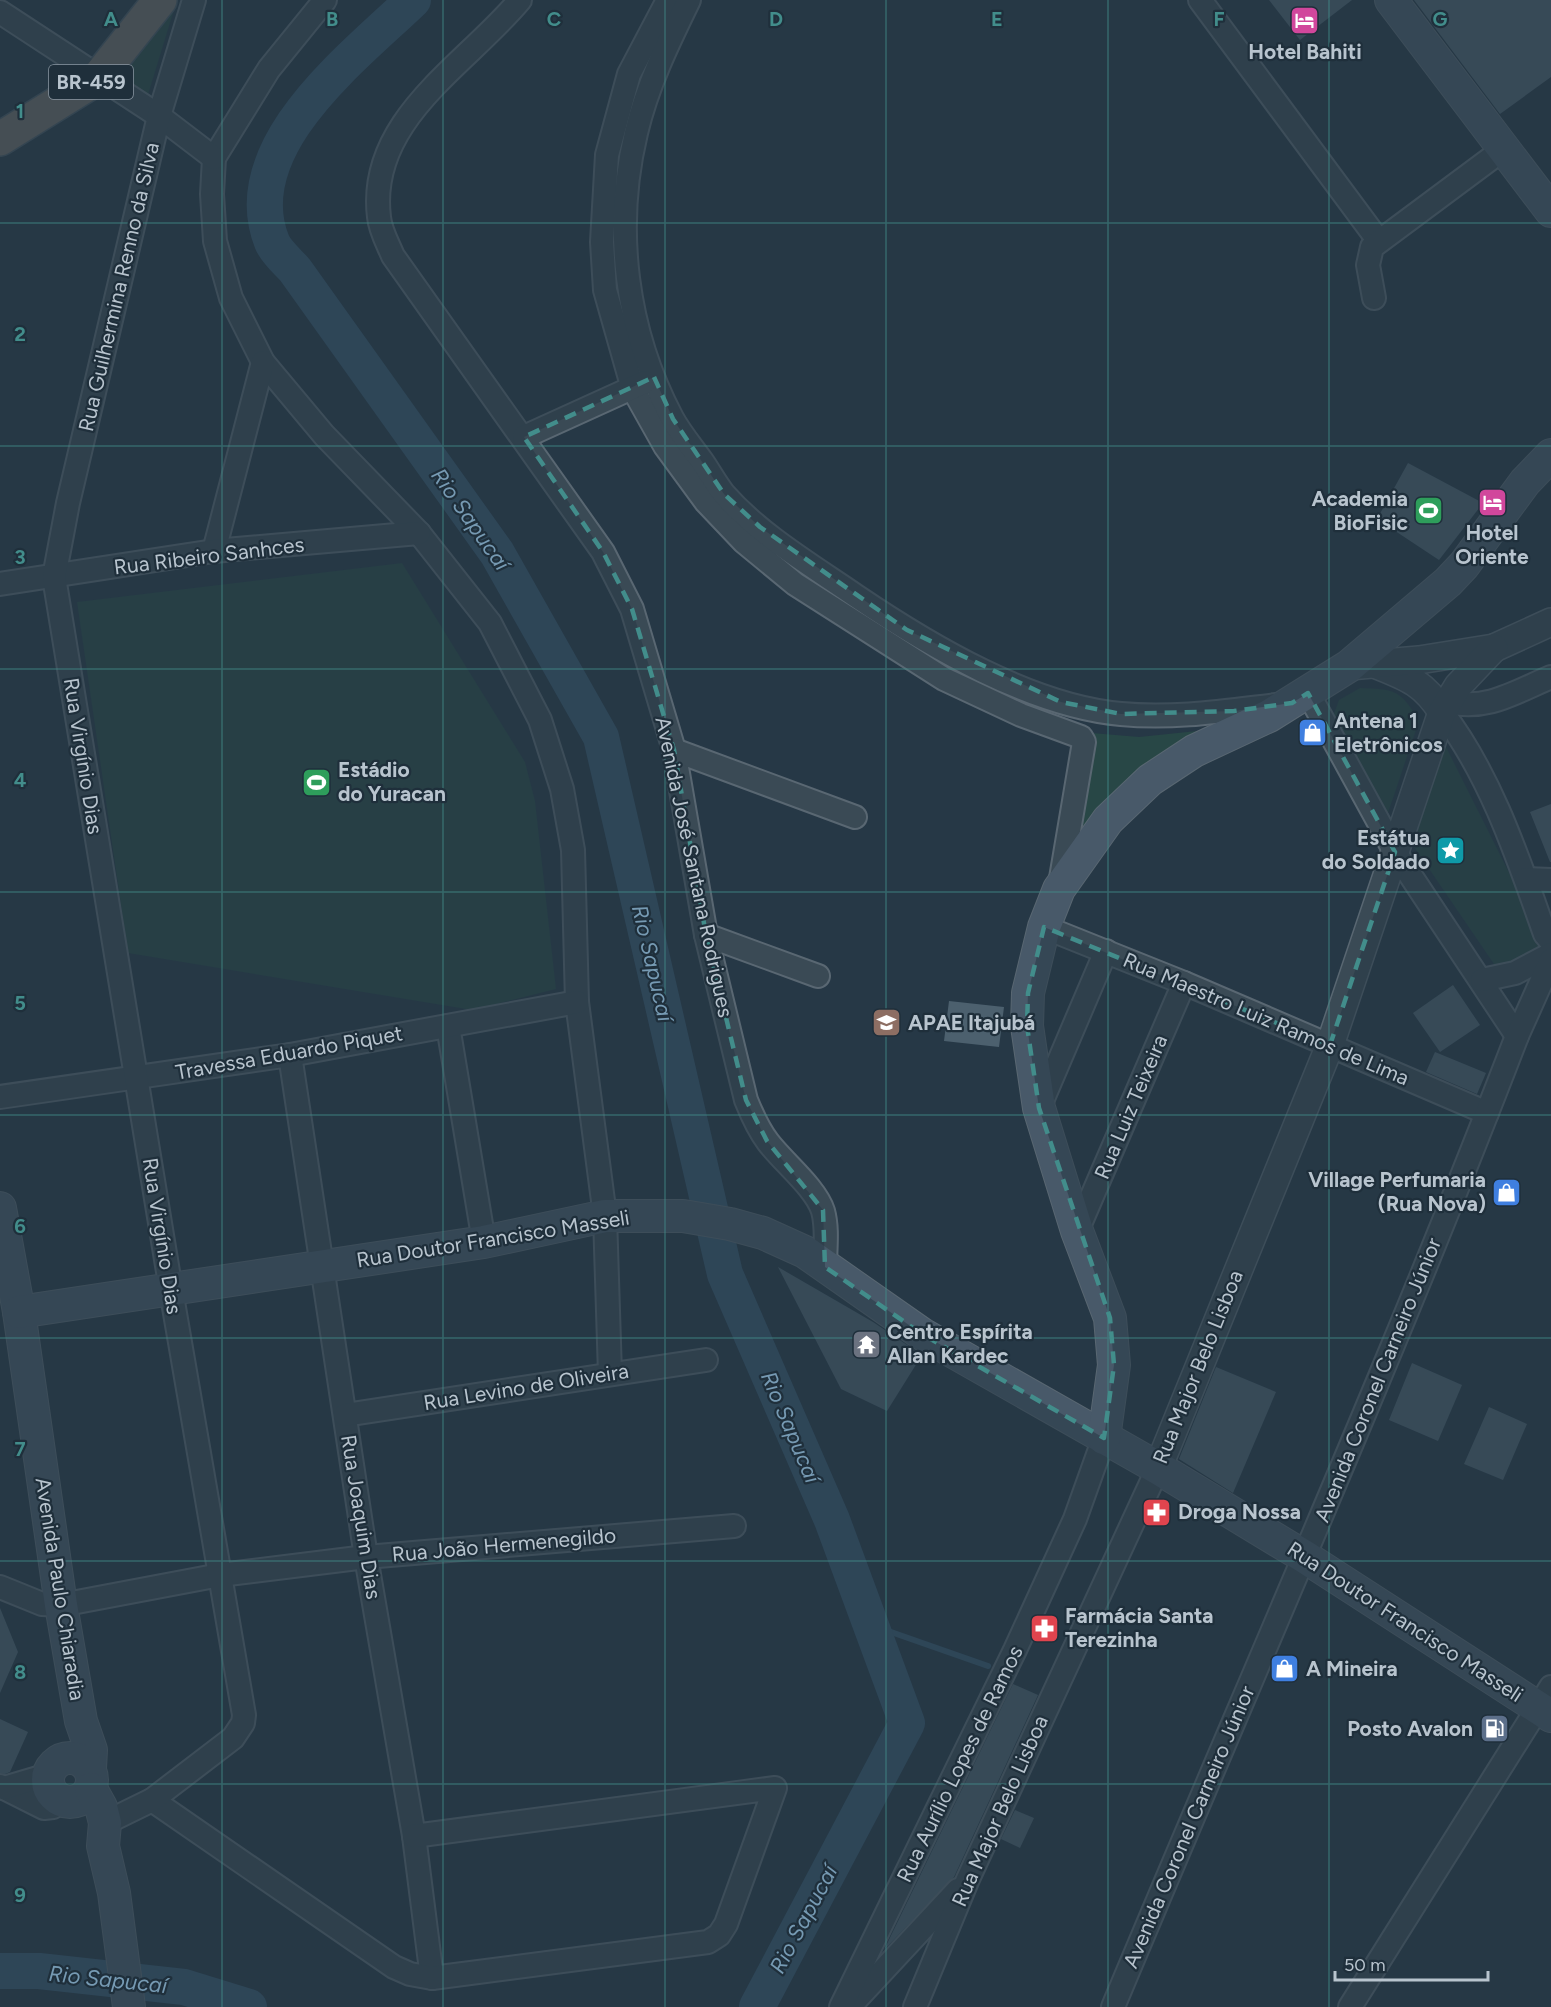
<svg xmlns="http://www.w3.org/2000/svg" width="1551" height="2007" viewBox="0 0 1551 2007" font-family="Figtree,sans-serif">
<rect width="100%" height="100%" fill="#263846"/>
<!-- green -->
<g fill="#284746">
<path d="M170 0H177L147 98 115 76Z"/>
<path d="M402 563 525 762 535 801 556 989 472 1010 128 953 77 602Z"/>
<path d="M1360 688C1395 689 1401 690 1419 721L1386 819 1331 722 1339 700Z"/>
<path d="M1197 731 1126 782 1076 845 1092 733 1139 737Z"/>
<path d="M1443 741 1543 940 1528 965 1498 970 1410 841Z"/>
</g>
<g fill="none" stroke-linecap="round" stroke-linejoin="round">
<!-- stream -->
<path stroke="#38576e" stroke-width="6" d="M871 1625 988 1666"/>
<!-- river -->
<g stroke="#38576e" stroke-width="36">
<path d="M413 0C354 57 234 147 272 242 276 252 288 262 295 270L497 553 601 737 725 1274 832 1520 907 1723 757 2007"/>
<path d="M0 1971H39L184 1987 249 2007"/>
</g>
</g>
<!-- building -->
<g fill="#4c606e">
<path d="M1269 0H1352L1300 40Z"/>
<path d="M1414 0H1551V77L1500 114Z"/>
<path d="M1408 463 1483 503 1439 560 1377 519Z"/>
<path d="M1551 804V862H1550L1530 812Z"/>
<path d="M1453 985 1480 1025 1440 1052 1413 1013Z"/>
<path d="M949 1001 1004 1007 999 1047 944 1041Z"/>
<path d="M1435 1052 1486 1073 1477 1094 1426 1072Z"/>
<path d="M778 1267 873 1322 922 1355 887 1411 841 1389Z"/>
<path d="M1412 1363 1462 1385 1438 1441 1389 1420Z"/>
<path d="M1216 1367 1276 1392 1233 1493 1179 1459Z"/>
<path d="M1489 1407 1527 1424 1503 1480 1464 1464Z"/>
<path d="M0 1608 18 1652 0 1693Z"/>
<path d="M1013 1684 1038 1695 954 1877 884 1950Z"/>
<path d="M0 1719 28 1732 10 1772 5 1774 0 1773Z"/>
<path d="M1015 1810 1034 1818 1020 1848 1001 1839Z"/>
</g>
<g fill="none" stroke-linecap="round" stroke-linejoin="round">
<defs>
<g id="minor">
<path d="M325 0 269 69 214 158 212 194 215 241 231 298 263 362 324 435 419 533 490 623 540 720 562 789 573 850 577 1002 605 1216 610 1374"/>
<path d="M520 0C466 65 367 120 379 217 380 230 388 244 393 256L603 552 632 609 674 750 706 935 746 1100C752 1115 758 1129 768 1142 783 1162 816 1188 823 1211 828 1229 825 1249 825 1267"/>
<path d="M668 0 629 74 607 155 602 242 605 290 633 389 665 446 706 502 744 542 795 584 944 679 1021 715 1081 737 1084 742 1060 884"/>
<path d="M689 0C668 43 647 86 636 133 613 229 626 331 672 418 680 433 692 447 702 461 709 471 716 484 724 494 760 535 811 565 856 596 930 646 1031 706 1121 714 1173 719 1225 711 1276 705"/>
<path d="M1200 0 1378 240"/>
<path d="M0 12 159 116 214 158"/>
<path d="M1374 298 1368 265 1372 247 1505 148"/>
<path d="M524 437 645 382"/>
<path d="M214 551 263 362"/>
<path d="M0 584 214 551 419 533"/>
<path d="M1308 693 1395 852 1517 1036"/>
<path d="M1448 702C1488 711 1515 692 1551 677"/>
<path d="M1442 712C1491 776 1518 858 1545 934L1551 941"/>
<path d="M674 750 855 817"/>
<path d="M1526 879 1551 880"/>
<path d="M1044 927 1184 983 1487 1113"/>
<path d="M706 935 818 976"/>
<path d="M1482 980 1515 973 1551 954"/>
<path d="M448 1026 484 1242"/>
<path d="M290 1055 366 1557 414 1836 432 1978"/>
<path d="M0 1097 290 1055 577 1002"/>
<path d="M1039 1108 1106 951"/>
<path d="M1077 1231 1184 983"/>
<path d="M345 1415 706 1360"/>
<path d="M0 1587 42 1604 61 1605 220 1575 366 1557 734 1526"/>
<path d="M0 1786 44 1808 53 1807 62 1801"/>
<path d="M4 1788 48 1775"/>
<path d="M152 1800 394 1967 410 1974 432 1978 708 1942 719 1935 726 1924 775 1788 414 1836"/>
<path d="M105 1823 152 1800 233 1738 243 1723 244 1715 171 1290 54 577 68 503 159 116 194 0"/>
<path d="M850 2006 958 1890"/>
<path d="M841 2007 1015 1650 1075 1519 1104 1438"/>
<path d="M915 2007 968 1879 1158 1468"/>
<path d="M1113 2007C1248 1684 1391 1363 1517 1036L1551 960"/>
<path d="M1350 2007 1551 1687"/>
</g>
<g id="tertiary">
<path d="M1377 665C1407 677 1424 683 1442 712"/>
<path d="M1349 666 1419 660 1494 648 1551 622"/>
<path d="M1158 1468 1330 1045 1442 712 1458 686 1494 648"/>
</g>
<g id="secondary">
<path d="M1391 0 1551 211"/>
<path d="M0 1208 19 1312 61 1605 81 1721 91 1750 90 1768"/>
<path d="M19 1312 484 1242 605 1216H683L730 1224 763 1233 805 1252 922 1334 1158 1468 1305 1557 1551 1716"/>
<path d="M1104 1438 1114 1365 1110 1318 1077 1231 1039 1108 1027 1026 1028 993 1044 927 1059 889 1108 820 1150 780 1194 751 1269 716 1349 666 1448 582 1464 565 1525 482 1551 455"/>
<circle cx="70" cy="1780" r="22"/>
<path d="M91 1789 101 1807 105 1823 103 1846 114 1893 129 2007"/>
</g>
<path id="trunk" d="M0 139 98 78 160 0"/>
</defs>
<!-- minor casing -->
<use href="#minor" stroke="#596772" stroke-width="26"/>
<!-- tertiary casing -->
<use href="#tertiary" stroke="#596772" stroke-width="30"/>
<!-- secondary casing -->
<use href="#secondary" stroke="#596772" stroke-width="34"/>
<!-- trunk casing -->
<use href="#trunk" stroke="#455460" stroke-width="36"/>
<!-- minor -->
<use href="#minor" stroke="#3a4a55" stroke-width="22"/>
<!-- tertiary -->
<use href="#tertiary" stroke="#3a4a55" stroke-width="27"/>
<!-- secondary -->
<use href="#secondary" stroke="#485969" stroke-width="32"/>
<!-- trunk -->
<use href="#trunk" stroke="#6a6866" stroke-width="33"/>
</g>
<!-- marked area -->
<path d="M0 0H1551V2007H0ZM654 377 673 419 724 494 760 527 907 630 1061 702 1121 714 1234 711 1292 703 1308 693 1395 852 1330 1045 1044 927 1028 993 1027 1026 1039 1108 1110 1318 1114 1365 1104 1438 922 1334 825 1267 823 1210 767 1141 746 1100 706 935 674 750 632 609 603 552 524 437Z" fill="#263846" fill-opacity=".55" fill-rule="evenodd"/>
<path fill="none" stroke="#428d8b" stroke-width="4.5" stroke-dasharray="12 8" stroke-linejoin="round" d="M654 377 673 419 724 494 760 527 907 630 1061 702 1121 714 1234 711 1292 703 1308 693 1395 852 1330 1045 1044 927 1028 993 1027 1026 1039 1108 1110 1318 1114 1365 1104 1438 922 1334 825 1267 823 1210 767 1141 746 1100 706 935 674 750 632 609 603 552 524 437Z"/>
<!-- grid -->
<path fill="none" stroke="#428d8b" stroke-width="1.5" stroke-opacity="0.55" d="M222 0V2007M443 0V2007M665 0V2007M886 0V2007M1108 0V2007M1329 0V2007M0 223H1551M0 446H1551M0 669H1551M0 892H1551M0 1115H1551M0 1338H1551M0 1561H1551M0 1784H1551"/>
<!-- icons -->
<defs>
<symbol id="hotel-square" viewBox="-11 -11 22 22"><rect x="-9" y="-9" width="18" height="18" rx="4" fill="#d1479c" stroke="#1f2f3b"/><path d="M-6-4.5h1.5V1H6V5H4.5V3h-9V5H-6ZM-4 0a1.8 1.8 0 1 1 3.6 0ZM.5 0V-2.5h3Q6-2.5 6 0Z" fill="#fff"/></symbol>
<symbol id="stadium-square" viewBox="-11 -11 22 22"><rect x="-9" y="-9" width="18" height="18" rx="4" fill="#2e9e5b" stroke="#1f2f3b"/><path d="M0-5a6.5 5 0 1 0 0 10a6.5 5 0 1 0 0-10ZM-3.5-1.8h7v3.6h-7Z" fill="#fff"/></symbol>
<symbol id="shop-square" viewBox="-11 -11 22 22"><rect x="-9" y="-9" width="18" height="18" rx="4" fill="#3f7fe0" stroke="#1f2f3b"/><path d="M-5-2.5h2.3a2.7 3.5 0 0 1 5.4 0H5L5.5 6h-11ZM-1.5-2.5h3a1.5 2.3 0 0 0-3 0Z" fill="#fff"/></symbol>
<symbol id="sight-square" viewBox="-11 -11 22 22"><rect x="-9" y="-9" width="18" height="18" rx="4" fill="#0f9aa8" stroke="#1f2f3b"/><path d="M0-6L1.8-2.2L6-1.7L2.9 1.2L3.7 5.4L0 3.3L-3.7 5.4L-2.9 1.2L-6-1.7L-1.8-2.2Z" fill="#fff"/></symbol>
<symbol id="school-square" viewBox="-11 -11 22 22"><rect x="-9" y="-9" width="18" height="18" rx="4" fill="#8d6e63" stroke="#1f2f3b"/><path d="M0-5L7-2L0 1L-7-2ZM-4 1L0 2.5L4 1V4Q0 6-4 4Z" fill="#fff"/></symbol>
<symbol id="temple-square" viewBox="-11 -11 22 22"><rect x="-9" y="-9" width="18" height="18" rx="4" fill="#6b7280" stroke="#1f2f3b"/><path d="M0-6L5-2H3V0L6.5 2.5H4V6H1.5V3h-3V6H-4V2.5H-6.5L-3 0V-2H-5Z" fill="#fff"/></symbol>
<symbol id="pharmacy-square" viewBox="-11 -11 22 22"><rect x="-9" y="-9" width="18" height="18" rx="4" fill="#e0444e" stroke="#1f2f3b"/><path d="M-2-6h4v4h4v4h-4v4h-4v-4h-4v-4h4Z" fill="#fff"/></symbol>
<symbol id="fuel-square" viewBox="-11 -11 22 22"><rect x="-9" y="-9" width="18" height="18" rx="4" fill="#5c6f8a" stroke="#1f2f3b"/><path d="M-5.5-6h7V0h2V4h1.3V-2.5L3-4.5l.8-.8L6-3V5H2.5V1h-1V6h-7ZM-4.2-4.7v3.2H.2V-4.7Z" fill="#fff"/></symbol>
</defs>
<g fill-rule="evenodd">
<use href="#hotel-square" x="1288" y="4" width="33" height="33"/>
<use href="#hotel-square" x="1476" y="486" width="33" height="33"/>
<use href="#stadium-square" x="1412" y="494" width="33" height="33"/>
<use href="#shop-square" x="1296" y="716" width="33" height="33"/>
<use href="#stadium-square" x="300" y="766" width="33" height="33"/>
<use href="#sight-square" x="1434" y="834" width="33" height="33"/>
<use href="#school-square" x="870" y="1006" width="33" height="33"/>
<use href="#shop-square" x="1490" y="1176" width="33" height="33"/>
<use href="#temple-square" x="850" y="1328" width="33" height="33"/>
<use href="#pharmacy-square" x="1140" y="1496" width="33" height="33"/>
<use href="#pharmacy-square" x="1028" y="1612" width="33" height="33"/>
<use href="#shop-square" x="1268" y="1652" width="33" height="33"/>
<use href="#fuel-square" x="1478" y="1712" width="33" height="33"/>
</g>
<g text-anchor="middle" stroke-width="4.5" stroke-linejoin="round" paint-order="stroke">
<!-- shield labels -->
<rect fill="#1f2f3b" stroke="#8a97a2" stroke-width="1.5" x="49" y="65" width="84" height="34" rx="4.5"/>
<g font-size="20" font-weight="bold" fill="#b8c4ce">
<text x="91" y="89">BR-459</text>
</g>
<!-- poi labels -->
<g font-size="21" font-weight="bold" fill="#b8c4ce" stroke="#1f2f3b" text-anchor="start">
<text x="1305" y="59" text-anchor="middle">Hotel Bahiti</text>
<text x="1408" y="506" text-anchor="end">Academia<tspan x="1408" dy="24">BioFisic</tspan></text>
<text x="1492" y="540" text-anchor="middle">Hotel<tspan x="1492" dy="24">Oriente</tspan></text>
<text x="1334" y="728">Antena 1<tspan x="1334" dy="24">Eletrônicos</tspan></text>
<text x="338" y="777">Estádio<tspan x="338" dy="24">do Yuracan</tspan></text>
<text x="1430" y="845" text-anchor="end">Estátua<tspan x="1430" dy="24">do Soldado</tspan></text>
<text x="908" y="1030">APAE Itajubá</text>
<text x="1486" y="1187" text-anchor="end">Village Perfumaria<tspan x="1486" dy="24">(Rua Nova)</tspan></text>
<text x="887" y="1339">Centro Espírita<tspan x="887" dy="24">Allan Kardec</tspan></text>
<text x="1178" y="1519">Droga Nossa</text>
<text x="1065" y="1623">Farmácia Santa<tspan x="1065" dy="24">Terezinha</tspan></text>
<text x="1306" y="1676">A Mineira</text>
<text x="1473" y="1736" text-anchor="end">Posto Avalon</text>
</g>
<!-- street labels -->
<g font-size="21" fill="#b8c4ce" stroke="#1f2f3b">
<text transform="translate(119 287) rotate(-77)" y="7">Rua Guilhermina Renno da Silva</text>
<text transform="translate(209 556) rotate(-7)" y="7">Rua Ribeiro Sanhces</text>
<text transform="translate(83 756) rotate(81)" y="7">Rua Virgínio Dias</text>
<text transform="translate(694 867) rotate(78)" y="7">Avenida José Santana Rodrigues</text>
<text transform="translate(1266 1019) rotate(23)" y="7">Rua Maestro Luiz Ramos de Lima</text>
<text transform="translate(289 1053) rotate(-10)" y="7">Travessa Eduardo Piquet</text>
<text transform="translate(1131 1107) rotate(-67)" y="7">Rua Luiz Teixeira</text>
<text transform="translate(162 1236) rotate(81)" y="7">Rua Virgínio Dias</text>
<text transform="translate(493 1239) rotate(-9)" y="7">Rua Doutor Francisco Masseli</text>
<text transform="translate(1198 1367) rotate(-68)" y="7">Rua Major Belo Lisboa</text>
<text transform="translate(1378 1380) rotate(-68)" y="7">Avenida Coronel Carneiro Júnior</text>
<text transform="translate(526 1387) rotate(-9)" y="7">Rua Levino de Oliveira</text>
<text transform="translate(361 1517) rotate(81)" y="7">Rua Joaquim Dias</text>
<text transform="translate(504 1545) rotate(-5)" y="7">Rua João Hermenegildo</text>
<text transform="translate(60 1589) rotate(81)" y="7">Avenida Paulo Chiaradia</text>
<text transform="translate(1405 1622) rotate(33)" y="7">Rua Doutor Francisco Masseli</text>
<text transform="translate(960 1764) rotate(-64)" y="7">Rua Aurílio Lopes de Ramos</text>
<text transform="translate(1000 1811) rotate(-66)" y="7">Rua Major Belo Lisboa</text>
<text transform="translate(1189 1827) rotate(-67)" y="7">Avenida Coronel Carneiro Júnior</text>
</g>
<!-- water labels -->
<g font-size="22" font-style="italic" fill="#769ab3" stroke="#1f2f3b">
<text transform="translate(471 519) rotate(55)" y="8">Rio Sapucaí</text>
<text transform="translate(653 963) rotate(77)" y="8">Rio Sapucaí</text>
<text transform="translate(791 1427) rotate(67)" y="8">Rio Sapucaí</text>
<text transform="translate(803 1919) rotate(-62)" y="8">Rio Sapucaí</text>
<text transform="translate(108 1979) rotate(6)" y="8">Rio Sapucaí</text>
</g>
</g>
<g font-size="20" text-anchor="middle" font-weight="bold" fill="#428d8b" stroke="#1f2f3b" stroke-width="4.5" stroke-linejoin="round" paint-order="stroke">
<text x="111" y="26">A</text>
<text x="332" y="26">B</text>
<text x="554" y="26">C</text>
<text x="776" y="26">D</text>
<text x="997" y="26">E</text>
<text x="1219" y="26">F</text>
<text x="1440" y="26">G</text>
<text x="20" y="118">1</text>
<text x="20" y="341">2</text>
<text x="20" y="564">3</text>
<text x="20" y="787">4</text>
<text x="20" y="1010">5</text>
<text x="20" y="1233">6</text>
<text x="20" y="1456">7</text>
<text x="20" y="1679">8</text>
<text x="20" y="1902">9</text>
</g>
<!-- scale -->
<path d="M1335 1971v9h153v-9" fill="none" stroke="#b8c4ce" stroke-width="3"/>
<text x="1344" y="1971" font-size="18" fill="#b8c4ce" stroke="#1f2f3b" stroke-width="4.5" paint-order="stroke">50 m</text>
</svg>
